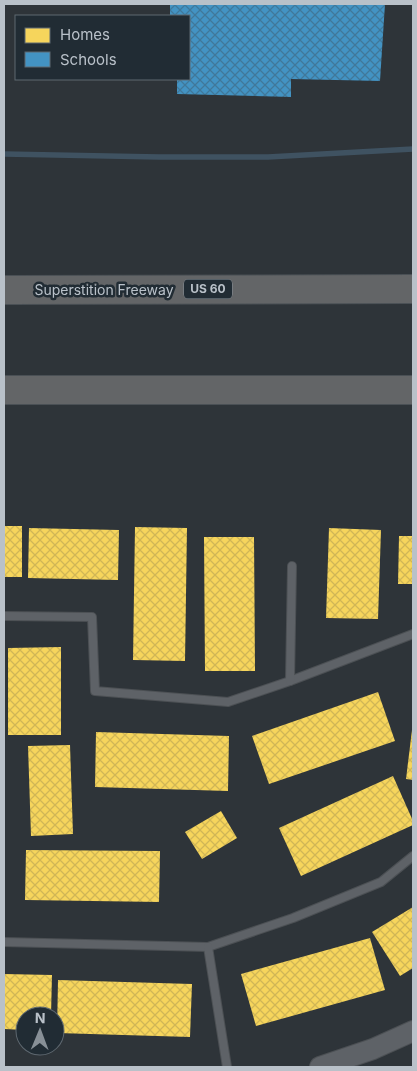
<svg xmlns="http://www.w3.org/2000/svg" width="417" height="1071" viewBox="0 0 417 1071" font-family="Inter,sans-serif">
<defs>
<pattern id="homes-cross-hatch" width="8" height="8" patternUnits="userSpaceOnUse" patternTransform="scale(1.25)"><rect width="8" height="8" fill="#f6d55c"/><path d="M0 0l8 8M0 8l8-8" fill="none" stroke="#d0b656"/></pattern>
<pattern id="schools-cross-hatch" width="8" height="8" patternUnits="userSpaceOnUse" patternTransform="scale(1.25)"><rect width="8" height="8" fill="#4393c3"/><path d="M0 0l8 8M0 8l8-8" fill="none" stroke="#40789a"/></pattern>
</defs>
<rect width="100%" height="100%" fill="#2e3439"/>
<!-- homes -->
<g fill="url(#homes-cross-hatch)">
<rect x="4" y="526" width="18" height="51"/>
<path d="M135 527 187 528 185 661 133 660Z"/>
<path d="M29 528 119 530 118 580 28 578Z"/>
<path d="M329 528 381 530 378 619 326 618Z"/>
<path d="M399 536H413V584H398Z"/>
<path d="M204 537H254L255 671H205Z"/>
<path d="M61 647V735H8V648Z"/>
<path d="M378 692 395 741 269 784 252 736Z"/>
<path d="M412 730H413V780L406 779Z"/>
<path d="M96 732 229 736 228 791 95 787Z"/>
<path d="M70 745 73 834 31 836 28 746Z"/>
<path d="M393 776 413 821V825L301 876 279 828Z"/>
<path d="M221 811 237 838 202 859 185 832Z"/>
<path d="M26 850 160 851 159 902 25 900Z"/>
<path d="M413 907V968L400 976 372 932Z"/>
<path d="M370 938 385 990 256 1026 241 974Z"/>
<path d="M4 974 52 975 51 1016H25V1030L4 1029Z"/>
<path d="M58 980 192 984 190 1037 57 1033Z"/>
</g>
<!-- schools -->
<path fill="url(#schools-cross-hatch)" d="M170 4H385L380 81 291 79V97L177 94V79H189V16H170Z"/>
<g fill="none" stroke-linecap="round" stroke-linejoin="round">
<!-- stream -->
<path stroke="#3f5261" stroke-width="5.5" d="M4 154 159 157H268L413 149"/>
<defs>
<g id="service">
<path d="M4 616 92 617 95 691 228 702 290 681 413 634"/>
<path d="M290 681 292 566"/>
<path d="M4 942 208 947 293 918 381 882 413 856"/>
<path d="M208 947 227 1067"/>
</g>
<path id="tertiary" d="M320 1067 373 1049 413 1031"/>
<g id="motorway">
<path d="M4 290 413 289"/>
<path d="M4 390H413"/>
</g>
</defs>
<!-- service casing -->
<use href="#service" stroke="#4c5054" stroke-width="10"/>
<!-- tertiary casing -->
<use href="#tertiary" stroke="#4c5054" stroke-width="22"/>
<!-- motorway casing -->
<use href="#motorway" stroke="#4a5055" stroke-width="30"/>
<!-- service -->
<use href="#service" stroke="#5e6267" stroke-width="8"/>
<!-- tertiary -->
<use href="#tertiary" stroke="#5e6267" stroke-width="20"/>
<!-- motorway -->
<use href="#motorway" stroke="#636567" stroke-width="28"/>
</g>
<g text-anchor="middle" stroke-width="5" stroke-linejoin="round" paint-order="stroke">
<!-- shield labels -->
<rect fill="#212c34" stroke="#8b949c" stroke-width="1" x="184" y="279.5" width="48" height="19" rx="4"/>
<g font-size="12" font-weight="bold" fill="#b9c1c9">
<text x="208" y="293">US 60</text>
</g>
<!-- street labels -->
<g font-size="14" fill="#b9c1c9" stroke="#212c34">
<text x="104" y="295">Superstition Freeway</text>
</g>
</g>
<!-- border -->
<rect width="417" height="1071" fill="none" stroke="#b9c1c9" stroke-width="10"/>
<!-- legend -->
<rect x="15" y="15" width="175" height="65" fill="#212c34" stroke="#5e6870"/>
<rect x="25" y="28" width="25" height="15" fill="#f6d55c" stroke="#5e6870"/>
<text x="60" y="40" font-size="15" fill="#b9c1c9">Homes</text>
<rect x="25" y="52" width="25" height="15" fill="#4393c3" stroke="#5e6870"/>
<text x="60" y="65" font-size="15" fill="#b9c1c9">Schools</text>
<!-- north arrow -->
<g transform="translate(40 1031) rotate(1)"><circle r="24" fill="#212c34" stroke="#5e6870"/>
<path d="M0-4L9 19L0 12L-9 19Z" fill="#889097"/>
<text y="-8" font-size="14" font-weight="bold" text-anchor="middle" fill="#b9c1c9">N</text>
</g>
</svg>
